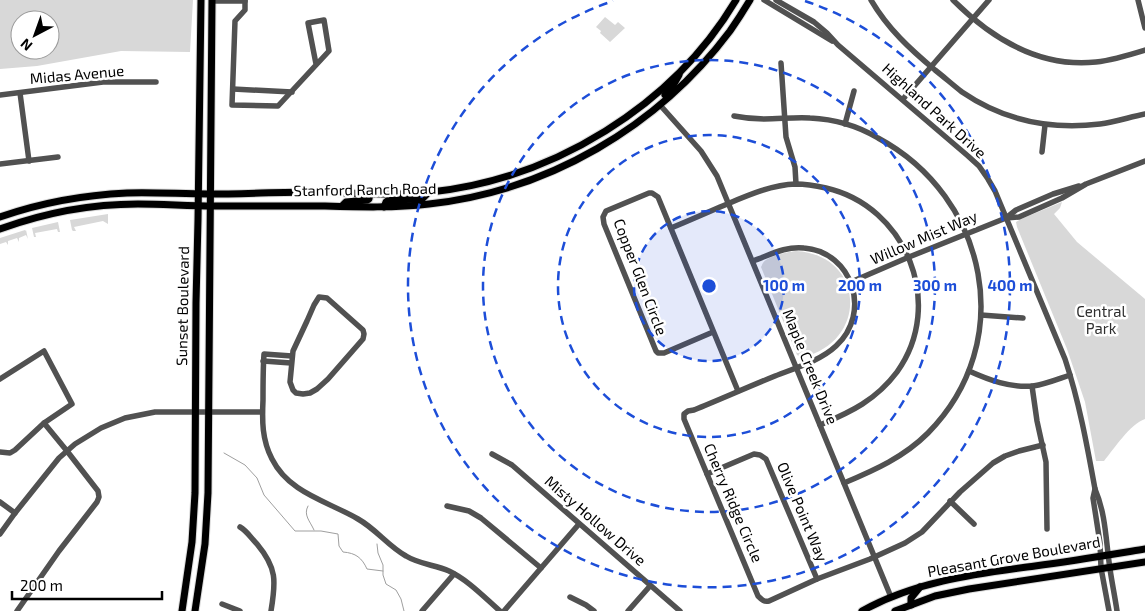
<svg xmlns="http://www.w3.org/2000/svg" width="1145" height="611" viewBox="0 0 1145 611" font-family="'Exo 2',sans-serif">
<rect width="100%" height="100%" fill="#fff"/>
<!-- green -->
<g fill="#d8d8d8" fill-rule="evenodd">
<path d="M0 0H193L190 52 121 51 37 66 0 69ZM20 20H50V50H20Z"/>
<path d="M605 17 615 25 618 22 625 28 610 42 600 33 601 31 596 27Z"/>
<path d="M1062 202 1060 208 1054 214 1077 242 1145 299V419C1130 424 1114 449 1104 461H1096L1085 402 1067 349 1017 227 1016 222 1021 219Z"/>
<path d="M108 214V224L103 221 74 227 76 231H73L72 230 70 220Z"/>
<path d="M58 222 60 232H58L57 229 35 233 36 237H34L32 228Z"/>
<path d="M25 230V231L26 230 28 239 26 235 19 238V242L17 238 8 241V245L6 242 0 244V238Z"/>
<path d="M796 251C865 255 869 341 803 357L799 356 797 355 761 267C762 266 762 264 763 263 767 256 788 252 796 251Z"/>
</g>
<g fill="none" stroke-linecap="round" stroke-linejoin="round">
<!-- stream -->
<g stroke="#9f9f9f" stroke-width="1">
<path d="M224 453 245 465 257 478 264 495 295 531H321L338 534 339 546 343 552C356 553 362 558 367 569L383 571"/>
<path d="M308 506C303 515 310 521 314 530"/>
<path d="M377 544 378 553 383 565V575L386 584 396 590 401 599 404 611"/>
</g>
<defs>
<g id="major">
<path d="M665 95 671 89 679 75"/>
<path d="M342 206 346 202 367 200 369 199 370 193"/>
<path d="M384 207 386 202 389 200 422 199 429 192"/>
<path d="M0 217C40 203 84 195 127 193 154 192 181 194 208 194 243 194 278 192 314 192 352 193 392 196 431 192 553 179 673 106 736 0"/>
<path d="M0 229C44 213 92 204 138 204 163 204 188 206 213 206 250 206 288 206 325 206 360 207 395 208 429 204 548 191 658 127 730 31 737 21 744 10 750 0"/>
<path d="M911 605V598L920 587"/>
<path d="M182 611 192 542 195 493 196 303 198 220 201 0"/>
<path d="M195 611 205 544 208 493 212 0"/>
<path d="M862 611C916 581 976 574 1035 566 1072 561 1108 555 1145 549"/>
<path d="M895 611 935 596 969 589 1145 562"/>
</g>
</defs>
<!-- major casing -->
<use href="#major" stroke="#dbdbdb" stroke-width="9"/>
<!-- minor -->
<g stroke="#515151" stroke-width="5.5">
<path d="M245 0V10L235 21 232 105 278 106 329 51 324 20 308 23 316 64"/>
<path d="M764 0 832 41"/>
<path d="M776 0 814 22 827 33 838 45 968 156 979 166 988 179 995 191 1065 359C1079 401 1087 445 1095 489 1106 514 1106 543 1110 569 1112 583 1115 597 1117 611"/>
<path d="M871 0C888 29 910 49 935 70 944 77 953 85 962 92 1003 120 1051 130 1100 124 1115 122 1130 117 1145 114"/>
<path d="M953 0C992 39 1039 68 1096 62 1113 60 1129 55 1145 50"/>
<path d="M1138 0 1145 28"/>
<path d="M212 1H245"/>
<path d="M781 63 786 137 795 167 796 184"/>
<path d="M233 89 292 92"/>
<path d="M20 93 29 161"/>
<path d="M0 95 103 82H156"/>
<path d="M903 99 989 0"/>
<path d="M660 105 701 151 717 176 891 597"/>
<path d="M734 116C744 118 754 119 764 119 780 119 795 117 810 118 833 119 858 126 878 138 988 197 1018 342 928 433 904 457 875 470 844 483"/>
<path d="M845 124 854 91"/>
<path d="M1042 152 1045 125"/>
<path d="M0 164 58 157"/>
<path d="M1006 218 1016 210 1053 194 1079 186"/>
<path d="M671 228C688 221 704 214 720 207 744 197 769 185 796 184 806 184 817 186 826 188 906 206 946 304 897 372 876 400 851 412 820 425"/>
<path d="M753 261C770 255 785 246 804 248 853 252 872 313 836 346 820 361 795 368 775 376 748 387 721 399 694 410L688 411 684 414V419L758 596C762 600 764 602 769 601L817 579 870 559 905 543 922 532 960 492 993 463 1005 456 1019 451 1043 445"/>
<path d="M851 282 909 257 1006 218 1019 217 1062 198 1086 184 1145 161"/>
<path d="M319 297 327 298 363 330 364 334 363 339 328 379 317 389 310 393 303 394 296 393 293 390 290 382 293 351 307 321 314 305Z"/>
<path d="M981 315 1023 318"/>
<path d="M713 332 664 353H658L656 351 604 224 603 217 606 211 649 193H652L658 197 738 391"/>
<path d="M292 356 264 354C263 369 263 385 263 400 262 421 262 440 272 459 289 493 327 501 358 519 376 529 388 546 406 556 419 564 435 565 449 571 468 580 484 597 500 611"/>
<path d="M263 361 291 363"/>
<path d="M969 371C989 380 1010 388 1033 386 1046 384 1058 379 1070 375"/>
<path d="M0 379 44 351 72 404 44 423 15 450 10 453 0 452"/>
<path d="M1032 386 1037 421 1046 462 1047 529"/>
<path d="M492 454 512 465 680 611"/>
<path d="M707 474 754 454 760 455 766 459 817 579"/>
<path d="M1095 489 1093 498 1100 543 1101 568 1109 611"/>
<path d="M950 501 974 524"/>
<path d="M0 502 15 513"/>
<path d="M447 506 469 511 481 518 541 568"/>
<path d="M240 527C247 531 251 538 257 544 277 568 276 581 271 611"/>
<path d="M0 534 15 513 59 458 75 444 101 428 125 418 155 412H262"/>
<path d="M570 597 586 605 594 611"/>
<path d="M222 604 240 611"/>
<path d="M17 611 59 551 97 502 99 497 98 491 67 451 44 423"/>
<path d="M422 611 454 574"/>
<path d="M504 611 579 524"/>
<path d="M628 611 650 586"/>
</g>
<!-- major -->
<use href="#major" stroke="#000" stroke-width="7"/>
</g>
<!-- distance rings -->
<circle cx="709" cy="286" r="75" fill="#1d4ed8" fill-opacity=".12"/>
<g fill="none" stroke="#1d4ed8" stroke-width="2.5" stroke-dasharray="9 6">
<circle cx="709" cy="286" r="75"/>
<circle cx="709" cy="286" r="151"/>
<circle cx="709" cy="286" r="226"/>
<path d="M805 1A301 301 0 1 1 613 1"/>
</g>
<g text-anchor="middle" stroke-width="5" stroke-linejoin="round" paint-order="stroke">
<!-- street labels -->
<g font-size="15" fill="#000" stroke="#fff">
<text transform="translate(77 75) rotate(-5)" y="5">Midas Avenue</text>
<text transform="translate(934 111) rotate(42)" y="5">Highland Park Drive</text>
<text transform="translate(365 190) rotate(-1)" y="5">Stanford Ranch Road</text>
<text transform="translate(924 238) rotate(-23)" y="5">Willow Mist Way</text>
<text transform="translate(640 277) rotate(69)" y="5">Copper Glen Circle</text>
<text transform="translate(183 306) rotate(-89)" y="5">Sunset Boulevard</text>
<text transform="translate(810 367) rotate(68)" y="5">Maple Creek Drive</text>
<text transform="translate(733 503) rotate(67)" y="5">Cherry Ridge Circle</text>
<text transform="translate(802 512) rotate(67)" y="5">Olive Point Way</text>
<text transform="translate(595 521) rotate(41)" y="5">Misty Hollow Drive</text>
<text transform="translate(1014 557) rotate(-10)" y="5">Pleasant Grove Boulevard</text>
</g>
<!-- park labels -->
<g font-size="15" fill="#2f2f2f" stroke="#fff">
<text x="1101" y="317">Central<tspan x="1101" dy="17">Park</tspan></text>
</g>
</g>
<circle cx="709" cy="286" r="8" fill="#1d4ed8" stroke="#fff" stroke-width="2.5"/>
<g font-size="15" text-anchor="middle" font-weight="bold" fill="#1d4ed8" stroke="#fff" stroke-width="5" stroke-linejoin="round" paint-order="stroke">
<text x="784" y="291">100 m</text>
<text x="860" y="291">200 m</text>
<text x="935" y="291">300 m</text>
<text x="1010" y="291">400 m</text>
</g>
<!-- north arrow -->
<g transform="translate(35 35) rotate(221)"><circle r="24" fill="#ffffff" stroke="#999999"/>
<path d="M0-4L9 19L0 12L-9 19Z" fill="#000000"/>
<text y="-8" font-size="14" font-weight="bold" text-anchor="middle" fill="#000000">N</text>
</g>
<!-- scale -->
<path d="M12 591v8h150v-8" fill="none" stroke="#000000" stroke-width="2.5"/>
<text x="20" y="591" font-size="15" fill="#000000" stroke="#ffffff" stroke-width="4" paint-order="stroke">200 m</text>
</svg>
